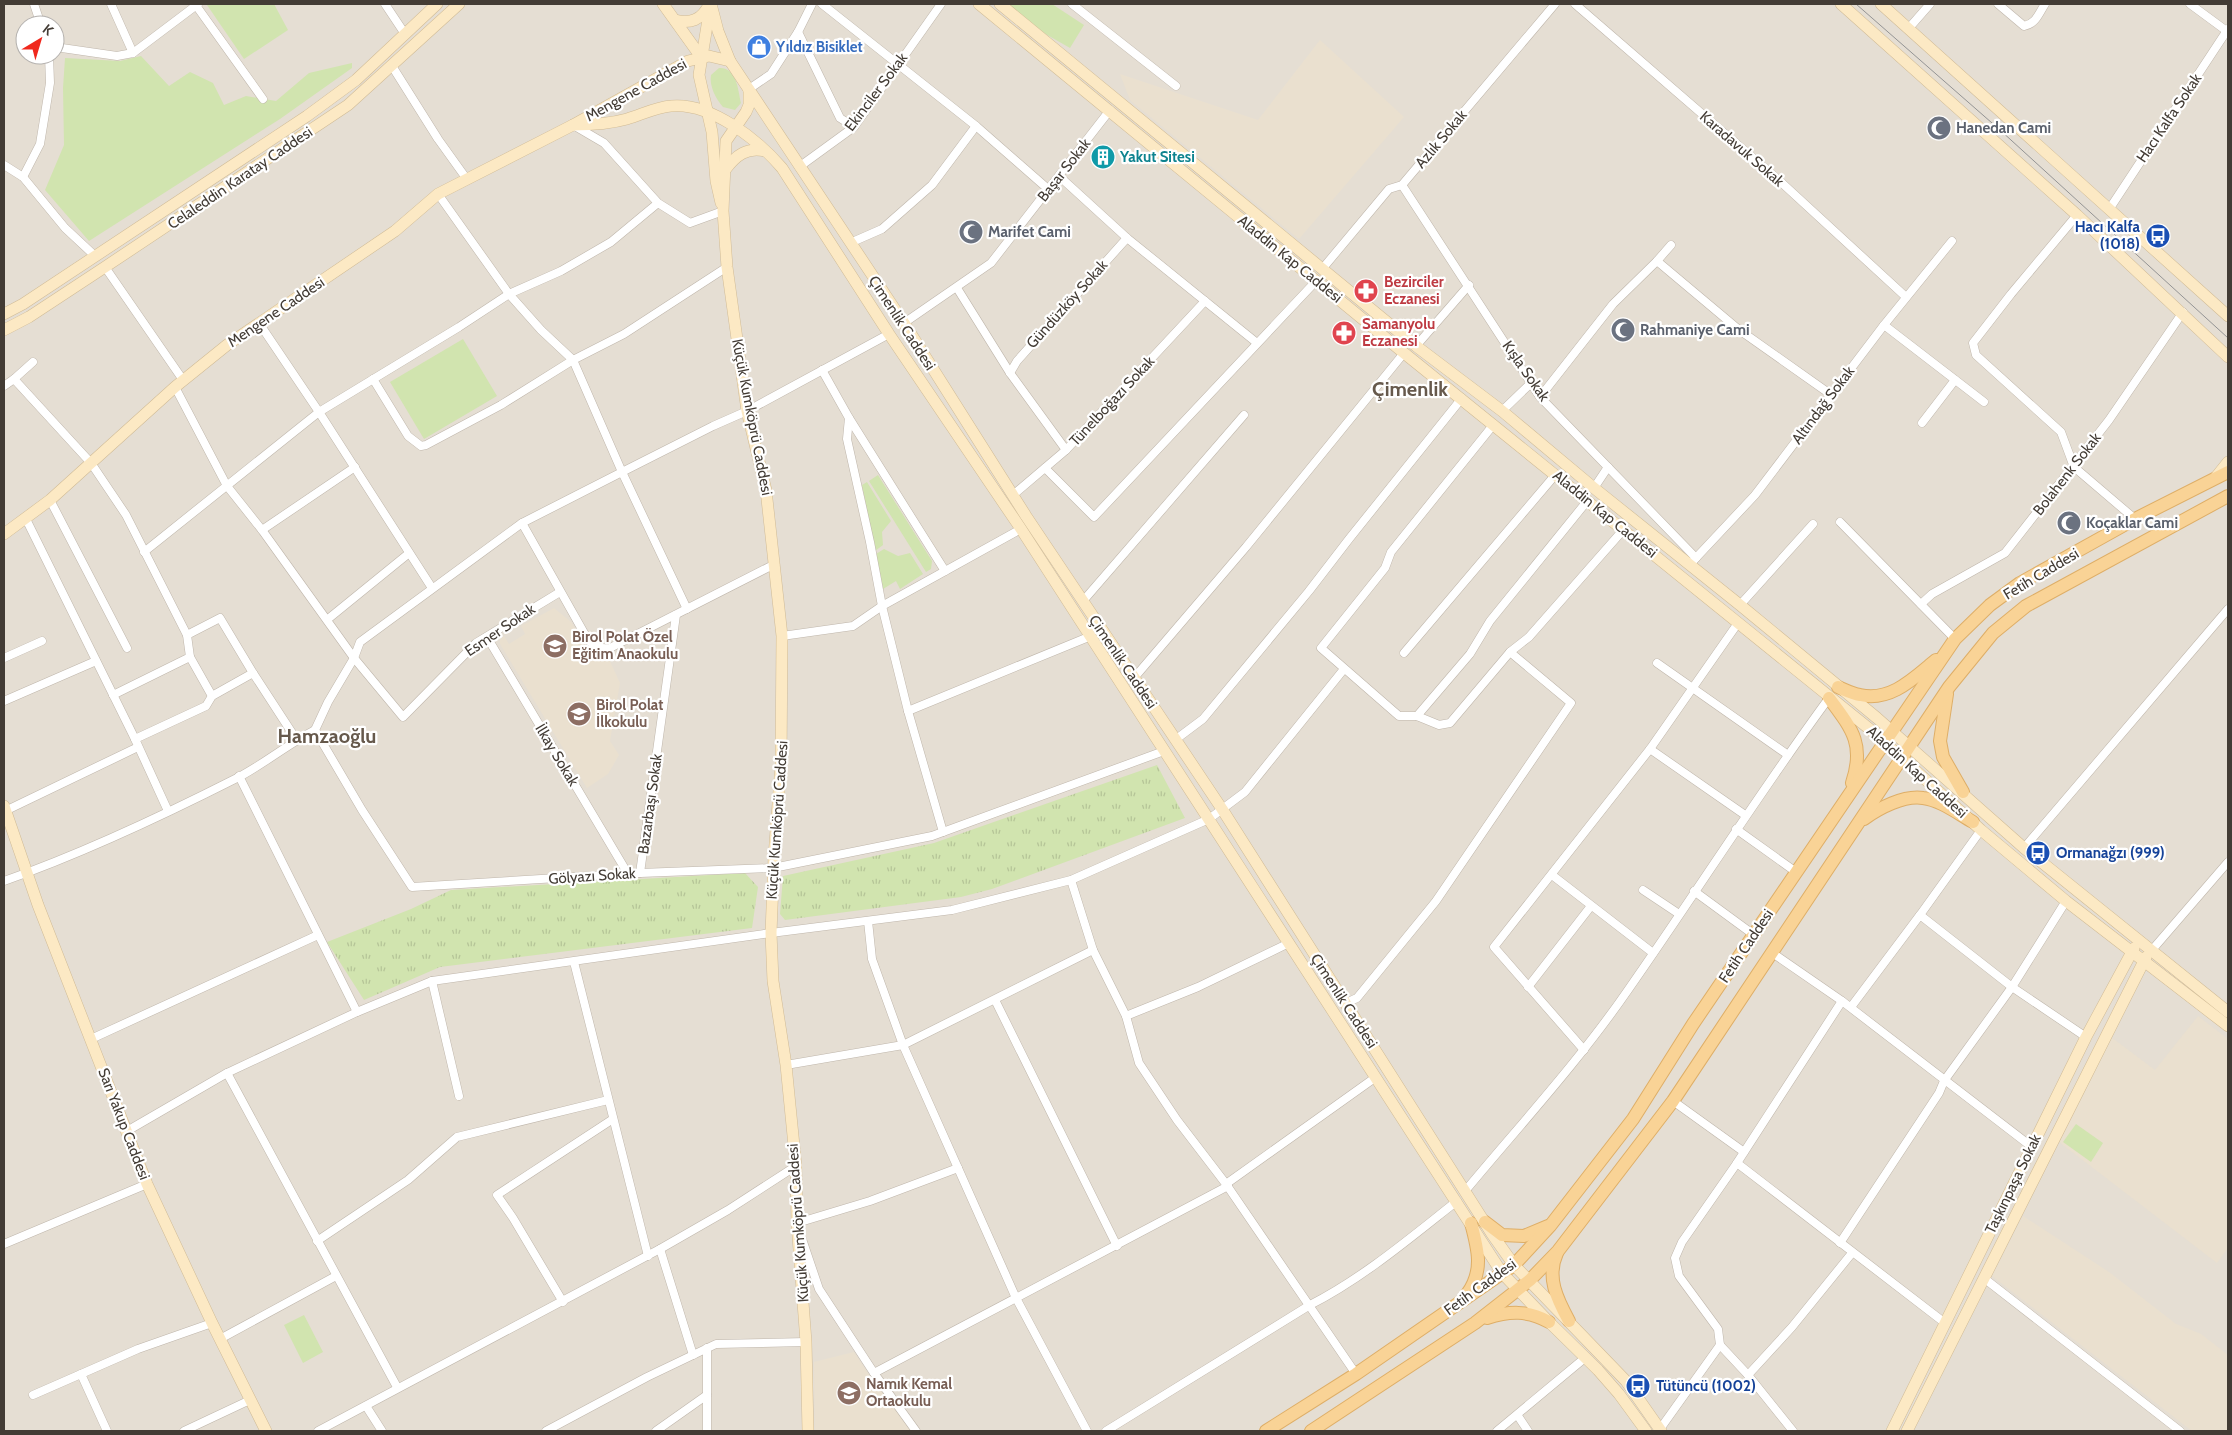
<svg xmlns="http://www.w3.org/2000/svg" width="2232" height="1435" viewBox="0 0 2232 1435" font-family="Cabin,sans-serif">
<defs>
<pattern id="park-tufts" width="24" height="20" patternUnits="userSpaceOnUse" patternTransform="scale(1.25)"><rect width="24" height="20" fill="#d1e4af"/><path d="M3 7l-1-3M5 7V3M7 7l1-3M15 17l-1-3M17 17v-4M19 17l1-3" fill="none" stroke="#b5c497"/></pattern>
</defs>
<rect width="100%" height="100%" fill="#f1ece5"/>
<!-- residential -->
<path fill="#e5ded3" fill-rule="evenodd" d="M4 4H2228V1431H4ZM25 25H55V55H25Z"/>
<!-- education -->
<g fill="#eae0cf">
<path d="M1320 40 1404 117 1299 239 1130 100 1120 74 1258 120Z"/>
<path d="M554 608 571 622 590 654 608 657 620 683 610 741 619 755 608 774 587 788 500 644V640L504 636 509 644 525 634 521 626Z"/>
<path d="M2198 1016 2228 1039V1248L2217 1263 2059 1142 2111 1037 2155 1070Z"/>
<path d="M2023 1216 2109 1272 2176 1324 2201 1334 2228 1355V1431H2192L1992 1276Z"/>
<path d="M854 1352 873 1381 913 1431H815L814 1362Z"/>
</g>
<!-- green -->
<g fill="#d1e4af">
<path d="M208 4H274L288 30 244 59 207 5Z"/>
<path d="M1002 4H1052L1084 25 1070 48 1028 24Z"/>
<path d="M141 56 169 86 190 72 213 83 224 105 246 96 276 101 309 73 352 63V68L280 119 89 241 45 190 64 145 63 88 65 58 120 61Z"/>
<path d="M719 68C737 67 738 90 741 103L735 110 723 107C716 99 709 86 711 75Z"/>
<path d="M463 339 497 396 424 439 390 382Z"/>
<path d="M878 475 932 561 931 569 926 572 869 481Z"/>
<path d="M867 482 891 521 882 532 883 545 875 551 862 485Z"/>
<path d="M884 549 898 556 910 553 923 574 900 589 896 581 883 589 876 554Z"/>
<path d="M2076 1124 2103 1143 2091 1162 2063 1142Z"/>
<path d="M304 1315 323 1352 303 1363 284 1325Z"/>
</g>
<!-- park -->
<g fill="url(#park-tufts)">
<path d="M1157 765 1185 818 992 889 961 897 785 920 780 914 783 876 934 843Z"/>
<path d="M745 873 758 887 752 928 440 967 364 1000 327 942 411 909 451 890Z"/>
</g>
<g fill="none" stroke-linecap="round" stroke-linejoin="round">
<defs>
<g id="street">
<path d="M34 4 41 25"/>
<path d="M111 4 133 53"/>
<path d="M195 4 263 99"/>
<path d="M385 4 405 34"/>
<path d="M822 4 976 126 1048 189"/>
<path d="M1072 4 1176 86"/>
<path d="M1575 4 1783 184 1906 297"/>
<path d="M1998 4 2024 26C2036 24 2039 13 2045 4"/>
<path d="M2190 4 2228 32"/>
<path d="M1909 28 1930 4"/>
<path d="M798 32 812 4"/>
<path d="M55 47 117 56 133 53 198 4"/>
<path d="M392 66 438 139 466 178"/>
<path d="M749 89 771 74 798 32 840 118 854 127"/>
<path d="M575 126 604 143 658 203 690 223 723 211"/>
<path d="M4 165 23 177 65 228 95 256"/>
<path d="M799 167 854 127 941 4"/>
<path d="M1059 176 1127 238 1257 343"/>
<path d="M23 177 40 144 50 83 49 55"/>
<path d="M1402 185 1540 397 1696 558"/>
<path d="M438 194 509 294 541 330 573 360 622 472 522 523 360 642 354 658 328 702 315 730 362 810 412 887 640 873 773 868 932 836 1164 751"/>
<path d="M2110 208 2228 29"/>
<path d="M2077 215 2011 294 1973 343 1976 355 2061 432 2074 467 2135 519"/>
<path d="M850 243 882 229 932 185 976 126"/>
<path d="M1657 261 1738 329 1830 394"/>
<path d="M105 267 183 380"/>
<path d="M1323 268 1389 189 1402 185 1555 4"/>
<path d="M957 288 1010 373 1066 450"/>
<path d="M259 323 319 412 432 588"/>
<path d="M904 323 991 263 1110 110"/>
<path d="M1884 325 1984 402"/>
<path d="M1416 346 1469 285"/>
<path d="M822 370 849 418 847 439 870 542 882 606 908 711 943 832"/>
<path d="M1010 373 1017 361 1127 238"/>
<path d="M14 379 33 362"/>
<path d="M373 379 408 436 421 446 426 445 501 405 573 360 624 334 727 267"/>
<path d="M4 386 14 379 91 463 126 515 187 635 190 657"/>
<path d="M175 387 227 486 262 530 354 658 403 717 476 643 560 592"/>
<path d="M1540 397 1613 304 1657 261 1671 245"/>
<path d="M1502 411 1531 383"/>
<path d="M849 418 945 571"/>
<path d="M1922 423 1955 380"/>
<path d="M1494 424 1391 552 1385 568 1321 648 1399 716H1417L1439 725 1450 723 1510 652 1529 637 1624 529"/>
<path d="M1045 468 1094 517 1317 280"/>
<path d="M1594 488 1608 467"/>
<path d="M1013 495 1066 450 1205 301"/>
<path d="M50 500 127 648"/>
<path d="M26 519 135 739 168 811"/>
<path d="M1840 522 1955 639"/>
<path d="M522 523 588 640C595 647 600 649 610 648L775 564"/>
<path d="M262 530 355 467"/>
<path d="M144 552 319 412 459 327 509 294 561 271 611 242 658 203"/>
<path d="M1694 560 1755 495 1884 325 1952 241"/>
<path d="M1083 601 1244 415"/>
<path d="M1921 604 1932 594 2005 553 2109 420 2183 312"/>
<path d="M1740 605 1813 524"/>
<path d="M687 609 622 472 713 426 747 411 889 334"/>
<path d="M328 619 408 554"/>
<path d="M187 635 220 618 253 673 296 739"/>
<path d="M782 636 853 626 882 606 1021 529"/>
<path d="M487 637 628 874"/>
<path d="M1404 653 1556 474"/>
<path d="M4 658 42 641"/>
<path d="M1657 663 1788 755"/>
<path d="M1134 678 1246 547 1404 353"/>
<path d="M113 695 190 657 212 696"/>
<path d="M4 701 96 661"/>
<path d="M908 711 1091 636"/>
<path d="M1417 716 1470 654 1490 621 1588 500"/>
<path d="M135 739 206 706 212 696 253 673"/>
<path d="M1175 740 1203 719 1309 591 1349 539 1462 398"/>
<path d="M1650 749 1745 815"/>
<path d="M239 776 357 1012"/>
<path d="M5 811 138 747"/>
<path d="M1736 829 1796 872"/>
<path d="M2024 848 2228 609"/>
<path d="M640 873 676 615"/>
<path d="M1552 875 1653 953"/>
<path d="M1071 880 1093 950 1126 1016 1139 1063 1177 1120 1226 1184 1356 1374"/>
<path d="M4 881C84 853 162 816 237 778 264 764 288 744 315 730"/>
<path d="M1643 890 1679 914"/>
<path d="M1694 891 1754 935"/>
<path d="M1920 915 1981 830"/>
<path d="M868 921 872 959 903 1045 1016 1298 1087 1431"/>
<path d="M2152 950 2228 862"/>
<path d="M1771 952 1842 1001 2032 1147"/>
<path d="M574 962 648 1256"/>
<path d="M432 981 459 1096"/>
<path d="M1528 987 1591 906"/>
<path d="M995 1000 1117 1246"/>
<path d="M1346 1003 1357 998 1436 901 1571 703 1510 652"/>
<path d="M1851 1007 1920 915 2012 987 2086 1037"/>
<path d="M1126 1016 1198 987 1289 943"/>
<path d="M91 1039 318 935"/>
<path d="M1584 1050 1494 947 1650 749 1738 623"/>
<path d="M786 1065 903 1045 1093 950"/>
<path d="M227 1073 397 1387"/>
<path d="M1673 1101 1744 1152"/>
<path d="M127 1131 227 1073 357 1012 432 981 771 933 952 910 1071 880 1209 819 1245 792 1344 669"/>
<path d="M1737 1163 1945 1323"/>
<path d="M1226 1184 1376 1077"/>
<path d="M1466 1190C1521 1124 1579 1061 1628 990 1696 893 1759 793 1829 698"/>
<path d="M798 1225 797 1223 870 1201 958 1168"/>
<path d="M801 1236 819 1289 874 1373 916 1431"/>
<path d="M317 1241 408 1180 457 1137 608 1100"/>
<path d="M1840 1243 1939 1093 1944 1081 2012 987 2066 901"/>
<path d="M4 1244 147 1184"/>
<path d="M660 1249 693 1355"/>
<path d="M1985 1279 2180 1431"/>
<path d="M563 1302 513 1218 497 1195 613 1119"/>
<path d="M220 1339 336 1276"/>
<path d="M874 1373 1228 1186"/>
<path d="M1748 1375 1792 1327 1852 1253"/>
<path d="M33 1395 81 1374"/>
<path d="M366 1406 382 1431"/>
<path d="M1518 1416 1528 1431"/>
<path d="M1660 1429 1720 1345"/>
<path d="M107 1431 81 1374 138 1349 212 1323"/>
<path d="M184 1431 250 1400"/>
<path d="M318 1431 660 1249 728 1210 796 1166"/>
<path d="M546 1431 647 1377 716 1344 806 1342"/>
<path d="M656 1431 707 1395"/>
<path d="M707 1431V1348"/>
<path d="M1106 1431 1310 1305C1363 1278 1410 1238 1457 1201"/>
<path d="M1497 1431 1586 1357"/>
<path d="M1793 1431 1748 1375 1720 1345 1718 1329 1679 1276 1675 1258 1682 1242 1737 1163 1842 1001"/>
</g>
<g id="secondary">
<path d="M663 4 701 57"/>
<path d="M711 4 718 31 730 61 904 323 1026 516 1222 809 1492 1234 1514 1265 1626 1381 1661 1431"/>
<path d="M979 4 1404 353 1872 731 1981 830 2066 901 2228 1026"/>
<path d="M1000 4 1416 346 1502 411 1594 488 1740 605 1877 718 2024 848 2228 1012"/>
<path d="M1841 4 2077 215 2228 357"/>
<path d="M1881 4 2228 316"/>
<path d="M710 7 699 75 712 132 716 181 721 203"/>
<path d="M675 20C691 24 701 20 709 5"/>
<path d="M749 90V105L746 112 726 141 723 211 727 267 747 411 766 490 782 636 781 764 774 857 771 933 773 981 786 1065 796 1166 797 1223 806 1342 808 1431"/>
<path d="M573 125C591 125 609 124 627 119 641 115 656 107 671 106 711 102 758 140 782 168L889 334 1021 529 1502 1273 1549 1322 1598 1370 1619 1394 1646 1431"/>
<path d="M725 170C736 155 747 147 765 151"/>
<path d="M4 314 23 304 307 116 356 80 437 4"/>
<path d="M4 330 29 317 105 267 348 105 459 4"/>
<path d="M2216 477 2228 462"/>
<path d="M4 534 50 500 175 387 227 345 395 231 438 194 573 125 688 61 709 56 730 61"/>
<path d="M4 806 38 905 147 1184 212 1323 266 1431"/>
<path d="M1892 1431 2086 1037 2134 948"/>
<path d="M1907 1431 2146 957"/>
</g>
<g id="primary">
<path d="M1838 687C1845 690 1853 694 1860 695 1891 702 1914 678 1936 660"/>
<path d="M1947 694 1940 741 1943 757 1963 792"/>
<path d="M1829 698C1852 729 1865 744 1852 783"/>
<path d="M1864 819C1879 808 1904 795 1923 798 1940 800 1957 813 1973 822"/>
<path d="M1485 1222 1502 1235 1524 1236 1548 1226"/>
<path d="M1557 1253C1546 1277 1557 1299 1569 1321"/>
<path d="M1467 1294C1484 1271 1478 1249 1471 1223"/>
<path d="M1487 1318C1509 1311 1528 1310 1549 1322"/>
<path d="M1266 1431 1356 1374 1514 1265 1550 1226 1633 1119 1693 1024 1955 639 1990 605 2020 583 2135 519 2228 472"/>
<path d="M1311 1431 1475 1323 1530 1280 1558 1251 1673 1101 1949 687 1993 633 2026 606 2228 496"/>
</g>
</defs>
<!-- street casing -->
<use href="#street" stroke="#bfb6ab" stroke-width="9"/>
<!-- secondary casing -->
<use href="#secondary" stroke="#d0bb96" stroke-width="12"/>
<!-- primary casing -->
<use href="#primary" stroke="#deae67" stroke-width="14"/>
<!-- street -->
<use href="#street" stroke="#fff" stroke-width="8"/>
<!-- secondary -->
<use href="#secondary" stroke="#fce9c4" stroke-width="11"/>
<!-- primary -->
<use href="#primary" stroke="#f9d396" stroke-width="12"/>
<!-- tram -->
<path stroke="#949494" stroke-width="1" d="M1856 4 2000 130 2228 338"/>
</g>
<!-- icons -->
<defs>
<symbol id="shop-disc" viewBox="-11 -11 22 22"><circle r="9.5" fill="#3f7fe0" stroke="#fff"/><path d="M-5-2.5h2.3a2.7 3.5 0 0 1 5.4 0H5L5.5 6h-11ZM-1.5-2.5h3a1.5 2.3 0 0 0-3 0Z" fill="#fff"/></symbol>
<symbol id="mosque-disc" viewBox="-11 -11 22 22"><circle r="9.5" fill="#6b7280" stroke="#fff"/><path d="M3.5-4.9A6 6 0 1 0 3.5 4.9A5 5 0 1 1 3.5-4.9Z" fill="#fff"/></symbol>
<symbol id="building-disc" viewBox="-11 -11 22 22"><circle r="9.5" fill="#0f9aa8" stroke="#fff"/><path d="M-4-6H4V6H1V3H-1V6H-4ZM-2.5-4.3h1.7v1.8h-1.7ZM.8-4.3h1.7v1.8H.8ZM-2.5-1h1.7V.8h-1.7ZM.8-1h1.7V.8H.8Z" fill="#fff"/></symbol>
<symbol id="bus-disc" viewBox="-11 -11 22 22"><circle r="9.5" fill="#1a4fb4" stroke="#fff"/><path d="M-5-6H5V4H4V6H2V4H-2V6H-4V4H-5ZM-3.5-4V0h7V-4ZM-3.5 1.2v1.5H-2V1.2ZM2 1.2v1.5H3.5V1.2Z" fill="#fff"/></symbol>
<symbol id="pharmacy-disc" viewBox="-11 -11 22 22"><circle r="9.5" fill="#e0444e" stroke="#fff"/><path d="M-2-6h4v4h4v4h-4v4h-4v-4h-4v-4h4Z" fill="#fff"/></symbol>
<symbol id="school-disc" viewBox="-11 -11 22 22"><circle r="9.5" fill="#8d6e63" stroke="#fff"/><path d="M0-5L7-2L0 1L-7-2ZM-4 1L0 2.5L4 1V4Q0 6-4 4Z" fill="#fff"/></symbol>
</defs>
<g fill-rule="evenodd">
<use href="#shop-disc" x="745" y="33" width="28" height="28"/>
<use href="#mosque-disc" x="1925" y="114" width="28" height="28"/>
<use href="#building-disc" x="1089" y="143" width="28" height="28"/>
<use href="#mosque-disc" x="957" y="218" width="28" height="28"/>
<use href="#bus-disc" x="2144" y="222" width="28" height="28"/>
<use href="#pharmacy-disc" x="1352" y="277" width="28" height="28"/>
<use href="#mosque-disc" x="1609" y="316" width="28" height="28"/>
<use href="#pharmacy-disc" x="1330" y="319" width="28" height="28"/>
<use href="#mosque-disc" x="2055" y="509" width="28" height="28"/>
<use href="#school-disc" x="541" y="632" width="28" height="28"/>
<use href="#school-disc" x="565" y="700" width="28" height="28"/>
<use href="#bus-disc" x="2024" y="839" width="28" height="28"/>
<use href="#bus-disc" x="1624" y="1372" width="28" height="28"/>
<use href="#school-disc" x="835" y="1379" width="28" height="28"/>
</g>
<g text-anchor="middle" stroke-width="4.5" stroke-linejoin="round" paint-order="stroke">
<!-- shop labels -->
<g font-size="15" font-weight="bold" fill="#366cbe" stroke="#fff" text-anchor="start">
<text x="776" y="52">Yıldız Bisiklet</text>
</g>
<!-- street labels -->
<g font-size="15" fill="#433c35" stroke="#fff">
<text transform="translate(636 90) rotate(-29)" y="5">Mengene Caddesi</text>
<text transform="translate(876 92) rotate(-53)" y="5">Ekinciler Sokak</text>
<text transform="translate(2169 118) rotate(-56)" y="5">Hacı Kalfa Sokak</text>
<text transform="translate(1441 139) rotate(-50)" y="5">Azlık Sokak</text>
<text transform="translate(1742 149) rotate(41)" y="5">Karadavuk Sokak</text>
<text transform="translate(1064 170) rotate(-52)" y="5">Başar Sokak</text>
<text transform="translate(240 178) rotate(-34)" y="5">Celaleddin Karatay Caddesi</text>
<text transform="translate(1290 259) rotate(39)" y="5">Aladdin Kap Caddesi</text>
<text transform="translate(1067 304) rotate(-48)" y="5">Gündüzköy Sokak</text>
<text transform="translate(276 312) rotate(-34)" y="5">Mengene Caddesi</text>
<text transform="translate(902 323) rotate(57)" y="5">Çimenlik Caddesi</text>
<text transform="translate(1526 371) rotate(55)" y="5">Kışla Sokak</text>
<text transform="translate(1112 401) rotate(-47)" y="5">Tünelboğazı Sokak</text>
<text transform="translate(1823 405) rotate(-53)" y="5">Altındağ Sokak</text>
<text transform="translate(752 417) rotate(79)" y="5">Küçük Kumköprü Caddesi</text>
<text transform="translate(2067 474) rotate(-52)" y="5">Bolahenk Sokak</text>
<text transform="translate(1605 514) rotate(39)" y="5">Aladdin Kap Caddesi</text>
<text transform="translate(2041 574) rotate(-31)" y="5">Fetih Caddesi</text>
<text transform="translate(500 630) rotate(-34)" y="5">Esmer Sokak</text>
<text transform="translate(1123 662) rotate(56)" y="5">Çimenlik Caddesi</text>
<text transform="translate(557 755) rotate(59)" y="5">İlkay Sokak</text>
<text transform="translate(1917 772) rotate(42)" y="5">Aladdin Kap Caddesi</text>
<text transform="translate(650 804) rotate(-82)" y="5">Bazarbaşı Sokak</text>
<text transform="translate(777 820) rotate(-86)" y="5">Küçük Kumköprü Caddesi</text>
<text transform="translate(592 876) rotate(-4)" y="5">Gölyazı Sokak</text>
<text transform="translate(1746 946) rotate(-56)" y="5">Fetih Caddesi</text>
<text transform="translate(1344 1001) rotate(57)" y="5">Çimenlik Caddesi</text>
<text transform="translate(124 1124) rotate(69)" y="5">Sarı Yakup Caddesi</text>
<text transform="translate(2013 1184) rotate(-64)" y="5">Taşkınpaşa Sokak</text>
<text transform="translate(798 1223) rotate(-94)" y="5">Küçük Kumköprü Caddesi</text>
<text transform="translate(1480 1287) rotate(-36)" y="5">Fetih Caddesi</text>
</g>
<!-- worship labels -->
<g font-size="15" font-weight="bold" fill="#5b616d" stroke="#fff" text-anchor="start">
<text x="1956" y="133">Hanedan Cami</text>
<text x="988" y="237">Marifet Cami</text>
<text x="1640" y="335">Rahmaniye Cami</text>
<text x="2086" y="528">Koçaklar Cami</text>
</g>
<!-- culture labels -->
<g font-size="15" font-weight="bold" fill="#0d838f" stroke="#fff" text-anchor="start">
<text x="1120" y="162">Yakut Sitesi</text>
</g>
<!-- transit labels -->
<g font-size="15" font-weight="bold" fill="#164399" stroke="#fff" text-anchor="start">
<text x="2140" y="232" text-anchor="end">Hacı Kalfa<tspan x="2140" dy="17">(1018)</tspan></text>
<text x="2056" y="858">Ormanağzı (999)</text>
<text x="1656" y="1391">Tütüncü (1002)</text>
</g>
<!-- health labels -->
<g font-size="15" font-weight="bold" fill="#be3a42" stroke="#fff" text-anchor="start">
<text x="1384" y="287">Bezirciler<tspan x="1384" dy="17">Eczanesi</tspan></text>
<text x="1362" y="329">Samanyolu<tspan x="1362" dy="17">Eczanesi</tspan></text>
</g>
<!-- education labels -->
<g font-size="15" font-weight="bold" fill="#785e54" stroke="#fff" text-anchor="start">
<text x="572" y="642">Birol Polat Özel<tspan x="572" dy="17">Eğitim Anaokulu</tspan></text>
<text x="596" y="710">Birol Polat<tspan x="596" dy="17">İlkokulu</tspan></text>
<text x="866" y="1389">Namık Kemal<tspan x="866" dy="17">Ortaokulu</tspan></text>
</g>
<!-- district labels -->
<g font-size="20" font-weight="bold" fill="#66594c" stroke="#fff">
<text x="1410" y="396">Çimenlik</text>
<text x="327" y="743">Hamzaoğlu</text>
</g>
</g>
<!-- border -->
<rect width="2232" height="1435" fill="none" stroke="#433c35" stroke-width="10"/>
<!-- north arrow -->
<g transform="translate(40 40) rotate(38)"><circle r="24" fill="#ffffff" stroke="#b4b1ae"/>
<path d="M0-4L9 19L0 12L-9 19Z" fill="#f0281d"/>
<text y="-8" font-size="14" font-weight="bold" text-anchor="middle" fill="#433c35">K</text>
</g>
</svg>
